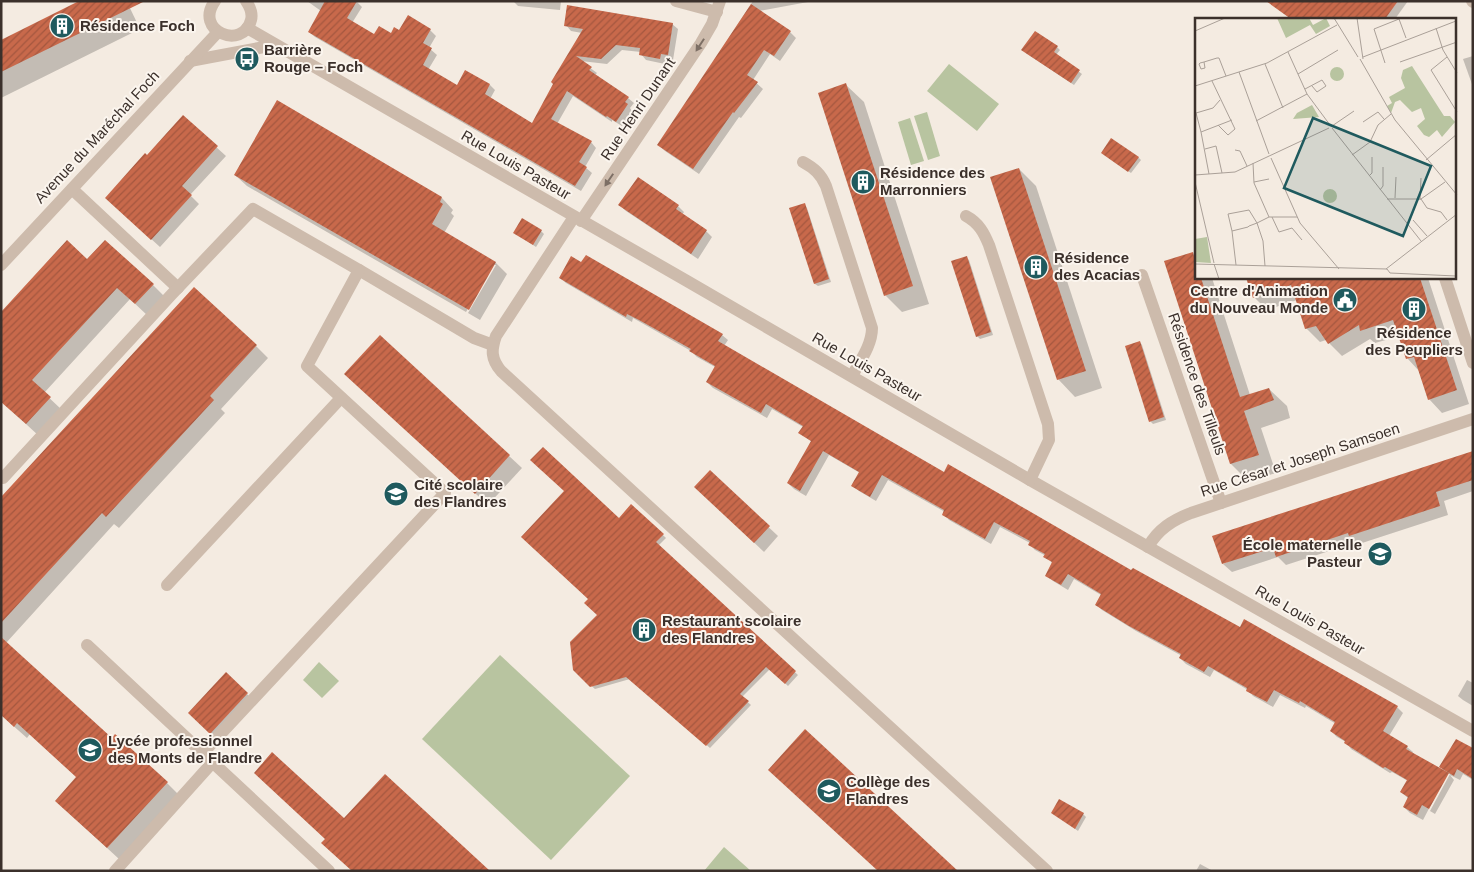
<svg xmlns="http://www.w3.org/2000/svg" width="1474" height="872" viewBox="0 0 1474 872" font-family="Helvetica,sans-serif">
<defs>
<pattern id="building-hatch" width="6" height="6" patternUnits="userSpaceOnUse" patternTransform="scale(1.25)"><rect width="6" height="6" fill="#c8694b"/><path d="M-1 1l2-2M0 6l6-6M5 7l2-2" fill="none" stroke="#a4573f"/></pattern>
</defs>
<rect width="100%" height="100%" fill="#f4ebe1"/>
<!-- green -->
<g fill="#b8c4a0">
<path d="M949 64 999 104 977 131 927 91Z"/>
<path d="M927 112 940 156 928 160 914 116Z"/>
<path d="M910 118 924 161 911 165 898 122Z"/>
<path d="M500 655 630 776 551 860 422 739Z"/>
<path d="M319 662 339 681 322 698 303 680Z"/>
<path d="M724 847 751 871H704Z"/>
</g>
<!-- shadow -->
<g fill="#0003">
<path d="M307 1H356L362 7 352 23 375 36 391 35 400 31 408 17 430 30 436 36 429 48 437 55 428 70 457 86 490 85 495 90 490 99 533 125 582 33 571 31 566 25 672 24 678 29 673 60 666 59 665 64 646 60 641 54V52L622 50 607 64 581 61 597 73 595 75 628 98 634 103 630 108 632 111 622 126 612 120V122L573 96 557 124 591 142 596 148 585 167 592 173 581 191 315 37 309 32 321 11Z"/>
<path d="M513 1H561L560 10 518 6Z"/>
<path d="M753 1 808 2 759 11 790 32 796 38 780 61 770 54 753 80 763 89 741 118 739 117 699 174 665 151 659 145Z"/>
<path d="M1273 1H1408L1395 19H1291L1272 4Z"/>
<path d="M128 4 140 29 1 98V41Z"/>
<path d="M1035 32 1057 47 1060 50 1056 55 1082 74 1074 85 1026 53Z"/>
<path d="M1473 56V87L1463 59Z"/>
<path d="M846 85 864 102 929 304 902 312 885 295Z"/>
<path d="M277 102 442 198 453 210 451 213 454 216 444 233 496 263 507 274 480 320 468 313 496 265H494L466 312 247 186 235 175Z"/>
<path d="M183 117 226 156 190 195 199 204 160 247 115 206 147 156Z"/>
<path d="M1105 155 1138 157 1141 160 1131 173Z"/>
<path d="M1019 169 1036 186 1102 388 1075 397 1058 379Z"/>
<path d="M638 179 678 206 684 212 682 215 706 231 712 237 698 259 626 211 620 205Z"/>
<path d="M804 205 807 208 831 282 818 286 815 284 791 209Z"/>
<path d="M541 231 544 234 536 247 515 233Z"/>
<path d="M1192 254 1196 258V278H1212L1250 395 1269 389 1287 406 1290 418 1261 428 1276 473 1248 481 1231 464 1165 262Z"/>
<path d="M966 257 969 260 993 335 980 339 977 336Z"/>
<path d="M87 261 153 285 165 297 148 316 130 299 44 393 62 410 39 436 1 401Z"/>
<path d="M560 278 722 335 728 340 724 346 944 474 1241 628 1397 707 1403 713 1389 736 1407 747 1413 752 1412 754 1445 771 1441 767 1473 749V780L1463 774 1460 780 1450 775 1454 780 1435 814 1430 811 1450 774H1447L1423 820 1410 813 1404 807 1409 799 1401 792 1408 781 1392 772 1390 773 1351 749 1346 742 1337 737 1331 731 1336 724 1306 706 1305 708 1280 695 1273 707 1253 696 1248 690 1214 670 1210 677 1186 664 1180 658 1182 656 1136 631 1102 610 1096 604 1101 595 1074 579 1068 590 1053 581 1047 576 1053 564 1046 556 1035 550 1029 544 1030 543 1000 527 991 544 949 520 944 514 945 512 888 480 876 501 859 491 853 486 860 473 829 455 806 496 794 489 788 483 812 442 800 433 803 427 772 409 767 418 713 388 707 382 715 367 697 357 691 351 633 318 632 322 566 283Z"/>
<path d="M1247 278H1428L1469 404 1442 413 1429 399 1419 371 1408 359 1400 336 1375 343 1370 339 1342 356 1326 340 1320 342 1306 328 1297 300 1267 310 1254 297Z"/>
<path d="M380 337 522 468 488 505 358 386Z"/>
<path d="M1140 342 1142 345 1166 420 1153 424 1150 421Z"/>
<path d="M256 346 268 358 221 409 225 413 119 528 114 524 6 643 112 740 167 783 179 795 119 859 68 812 77 777 30 734 27 738 1 715V575Z"/>
<path d="M1473 452V491L1444 501 1448 515 1359 544 1357 542 1286 565 1278 557 1232 572 1223 564Z"/>
<path d="M710 472 778 536 764 552 705 496Z"/>
<path d="M632 506 666 538 658 546 798 675 788 686 770 669 742 697 751 705 710 748 630 679 595 689 574 670 599 615 590 599 619 520Z"/>
<path d="M1467 680 1473 683V706L1463 700 1458 696Z"/>
<path d="M247 694 256 703 220 742 199 722Z"/>
<path d="M1083 814 1086 817 1078 831 1056 815Z"/>
<path d="M1200 864 1213 871H1196Z"/>
</g>
<!-- building -->
<g fill="url(#building-hatch)">
<path d="M79 1H145L1 72V40Z"/>
<path d="M325 1H357L347 18 374 34 379 26 391 33 394 27 399 30 408 15 431 29 423 43 432 48 423 65 457 85 465 70 490 84 485 94 532 123 553 84 551 82 583 29 564 26 567 5 673 23 668 55 661 54 660 59 639 55 640 48 616 45 601 59 576 56 592 67 589 70 629 97 625 102 628 104 616 122 607 116 606 117 567 91 551 119 592 141 579 162 587 167 575 186 308 32Z"/>
<path d="M1266 1H1398L1385 19H1291Z"/>
<path d="M751 4 791 31 774 56 764 50 747 75 758 82 734 113 733 112 693 169 657 145Z"/>
<path d="M1035 31 1058 46 1054 52 1080 70 1071 83 1021 50Z"/>
<path d="M846 83 913 286 884 296 818 93Z"/>
<path d="M277 100 442 197 440 202 443 204 432 224 496 262 469 310 234 175Z"/>
<path d="M183 115 218 146 182 186 192 195 151 240 105 198 145 153 147 155Z"/>
<path d="M1111 138 1139 157 1128 172 1101 153Z"/>
<path d="M1019 168 1086 371 1057 380 990 177Z"/>
<path d="M638 177 679 205 676 209 707 230 691 254 618 205Z"/>
<path d="M805 203 829 279 814 284 789 208Z"/>
<path d="M522 218 542 230 533 245 513 233Z"/>
<path d="M67 240 87 259 105 240 154 284 135 304 117 288 32 380 51 397 26 424 1 402V312Z"/>
<path d="M1193 252 1196 264V278H1201L1240 397 1269 388 1274 400 1244 411 1259 455 1230 464 1164 261Z"/>
<path d="M586 255 723 334 718 341 944 472 948 464 1131 570 1133 568 1240 627 1244 619 1398 706 1383 731 1408 746 1406 749 1449 773 1429 809 1422 805 1417 815 1403 807 1408 797 1400 792 1407 780 1385 767 1383 768 1344 743 1345 741 1330 731 1335 722 1300 701 1299 703 1274 690 1267 702 1246 691 1247 688 1208 666 1204 672 1179 658 1181 654 1129 626 1095 605 1101 594 1068 574 1061 585 1045 576 1052 562 1043 557 1045 554 1028 545 1030 541 994 522 985 539 942 515 944 510 882 475 870 497 851 486 859 472 823 451 800 491 787 483 811 441 798 433 803 426 766 404 761 413 706 382 715 366 689 351 691 349 639 320 627 314 626 317 559 278 571 256 581 262Z"/>
<path d="M967 256 991 332 976 337 951 261Z"/>
<path d="M1246 278H1420L1457 390 1428 400 1414 357 1406 359 1393 320 1360 331 1359 325 1328 344 1316 326 1305 329 1291 285 1253 298Z"/>
<path d="M194 287 257 345 210 396 214 400 106 517 102 513 1 623V497Z"/>
<path d="M380 335 510 455 475 494 344 374Z"/>
<path d="M1140 341 1164 417 1149 422 1125 346Z"/>
<path d="M543 447 619 518 631 504 664 534 656 542 796 671 785 684 766 667 740 694 749 701 706 746 626 677 590 687 573 670 570 642 597 615 584 603 588 599 521 537 564 491 530 460Z"/>
<path d="M1473 451V480L1436 492 1440 506 1349 536 1348 533 1276 557 1273 548 1222 564 1212 536Z"/>
<path d="M710 470 770 526 754 543 694 487Z"/>
<path d="M1 637 112 738 115 734 168 782 107 848 55 801 76 777 17 723 14 727 1 715Z"/>
<path d="M226 672 248 693 210 734 188 713Z"/>
<path d="M805 729 958 871H878L768 770Z"/>
<path d="M1456 739 1473 748V779L1457 769 1454 776 1439 767Z"/>
<path d="M272 752 344 818 385 774 490 871H352L321 843 325 839 254 773Z"/>
<path d="M1059 799 1084 813 1075 829 1051 813Z"/>
</g>
<g fill="none" stroke-linecap="round" stroke-linejoin="round">
<!-- minor -->
<g stroke="#cdbbac" stroke-width="12">
<path d="M215 1C193 31 243 51 251 20 253 13 250 7 246 1"/>
<path d="M676 1 717 12"/>
<path d="M1472 1 1473 2"/>
<path d="M247 28 687 281 1030 480 1473 731"/>
<path d="M190 61 275 45"/>
<path d="M803 162C814 168 821 174 826 186L872 328C872 345 860 361 852 376"/>
<path d="M72 189 178 288"/>
<path d="M966 216C979 223 984 233 989 245L1048 424 1049 440 1030 480"/>
<path d="M574 217 496 336C491 350 491 359 501 371L1047 871"/>
<path d="M581 221 701 43 712 24 720 1"/>
<path d="M1 265 218 32"/>
<path d="M359 270 474 338 493 345"/>
<path d="M1142 275 1221 503"/>
<path d="M1445 278 1473 363"/>
<path d="M3 478 172 294 253 209 359 270 307 366 445 493 202 754"/>
<path d="M1148 547C1158 529 1173 520 1191 513L1473 419"/>
<path d="M167 585 341 398"/>
<path d="M87 645 329 871"/>
<path d="M115 871 212 763"/>
</g>
</g>
<!-- one-way arrows -->
<defs><path id="oneway-solid" d="M-6-.8H1V-3.2L6.5 0L1 3.2V.8H-6Z" transform="scale(1.25)"/></defs>
<g fill="#7d6f65">
<use href="#oneway-solid" transform="translate(700 45) rotate(123)"/>
<use href="#oneway-solid" transform="translate(609 180) rotate(124)"/>
</g>
<!-- icons -->
<defs>
<symbol id="building-disc" viewBox="-11 -11 22 22"><circle r="9.5" fill="#1f5a5e" stroke="#fbf5ee"/><path d="M-4-6H4V6H1V3H-1V6H-4ZM-2.5-4.3h1.7v1.8h-1.7ZM.8-4.3h1.7v1.8H.8ZM-2.5-1h1.7V.8h-1.7ZM.8-1h1.7V.8H.8Z" fill="#fff"/></symbol>
<symbol id="bus-disc" viewBox="-11 -11 22 22"><circle r="9.5" fill="#1f5a5e" stroke="#fbf5ee"/><path d="M-5-6H5V4H4V6H2V4H-2V6H-4V4H-5ZM-3.5-4V0h7V-4ZM-3.5 1.2v1.5H-2V1.2ZM2 1.2v1.5H3.5V1.2Z" fill="#fff"/></symbol>
<symbol id="civic-disc" viewBox="-11 -11 22 22"><circle r="9.5" fill="#1f5a5e" stroke="#fbf5ee"/><path d="M-.6-6.5H3V-4.5H.6V-3L4-1V1h2V6H-6V1h2V-1L-.6-3ZM-1.2 2.5V6h2.4V2.5Z" fill="#fff"/></symbol>
<symbol id="school-disc" viewBox="-11 -11 22 22"><circle r="9.5" fill="#1f5a5e" stroke="#fbf5ee"/><path d="M0-5L7-2L0 1L-7-2ZM-4 1L0 2.5L4 1V4Q0 6-4 4Z" fill="#fff"/></symbol>
</defs>
<g fill-rule="evenodd">
<use href="#building-disc" x="48" y="12" width="28" height="28"/>
<use href="#bus-disc" x="233" y="45" width="28" height="28"/>
<use href="#building-disc" x="849" y="168" width="28" height="28"/>
<use href="#building-disc" x="1022" y="253" width="28" height="28"/>
<use href="#civic-disc" x="1331" y="286" width="28" height="28"/>
<use href="#building-disc" x="1400" y="295" width="28" height="28"/>
<use href="#school-disc" x="382" y="480" width="28" height="28"/>
<use href="#school-disc" x="1366" y="540" width="28" height="28"/>
<use href="#building-disc" x="630" y="616" width="28" height="28"/>
<use href="#school-disc" x="76" y="736" width="28" height="28"/>
<use href="#school-disc" x="815" y="777" width="28" height="28"/>
</g>
<g text-anchor="middle" stroke-width="4" stroke-linejoin="round" paint-order="stroke">
<!-- poi labels -->
<g font-size="15" font-weight="bold" fill="#3b302b" stroke="#fbf5ee" text-anchor="start">
<text x="80" y="31">Résidence Foch</text>
<text x="264" y="55">Barrière<tspan x="264" dy="17">Rouge – Foch</tspan></text>
<text x="880" y="178">Résidence des<tspan x="880" dy="17">Marronniers</tspan></text>
<text x="1054" y="263">Résidence<tspan x="1054" dy="17">des Acacias</tspan></text>
<text x="1328" y="296" text-anchor="end">Centre d'Animation<tspan x="1328" dy="17">du Nouveau Monde</tspan></text>
<text x="1414" y="338" text-anchor="middle">Résidence<tspan x="1414" dy="17">des Peupliers</tspan></text>
<text x="414" y="490">Cité scolaire<tspan x="414" dy="17">des Flandres</tspan></text>
<text x="1362" y="550" text-anchor="end">École maternelle<tspan x="1362" dy="17">Pasteur</tspan></text>
<text x="662" y="626">Restaurant scolaire<tspan x="662" dy="17">des Flandres</tspan></text>
<text x="108" y="746">Lycée professionnel<tspan x="108" dy="17">des Monts de Flandre</tspan></text>
<text x="846" y="787">Collège des<tspan x="846" dy="17">Flandres</tspan></text>
</g>
<!-- street labels -->
<g font-size="15" fill="#3b302b" stroke="#fbf5ee">
<text transform="translate(638 109) rotate(-56)" y="5">Rue Henri Dunant</text>
<text transform="translate(97 137) rotate(-47)" y="5">Avenue du Maréchal Foch</text>
<text transform="translate(516 165) rotate(30)" y="5">Rue Louis Pasteur</text>
<text transform="translate(867 367) rotate(30)" y="5">Rue Louis Pasteur</text>
<text transform="translate(1197 384) rotate(71)" y="5">Résidence des Tilleuls</text>
<text transform="translate(1300 460) rotate(-18)" y="5">Rue César et Joseph Samsoen</text>
<text transform="translate(1310 620) rotate(30)" y="5">Rue Louis Pasteur</text>
</g>
</g>
<!-- overview -->
<g transform="translate(1195 18)">
<rect width="261" height="261" fill="#f4ebe1"/>
<path d="M82 0H114L118 7 131 0 135 8 121 16 115 7 91 20ZM217 48 249 98H255L260 104 247 119 242 112 234 119 229 117 222 108 230 101 226 90 217 94 205 82 200 84 196 95 192 88 197 85 194 79 210 70 206 60 208 52ZM135 56a7 7 0 1 1 14 0a7 7 0 1 1-14 0ZM117 87 124 99 98 101 102 95ZM128 178a7 7 0 1 1 14 0a7 7 0 1 1-14 0ZM12 219 16 245 0 244V221Z" fill="#b8c4a0"/>
<path fill="none" stroke="#aaa098" stroke-width="1" d="M139 0 163 39M162 0 168 41M204 1 211 20M241 10 248 32 262 55M0 13 30 0M93 34 112 76 135 107M168 39 261 3M252 39 236 52 262 94M165 41 200 102 262 177M9 44 10 50 6 51 4 46 5 45 9 44 22 40H24L31 58M205 44 262 24M190 45 179 11 204 1M70 46 88 90M44 54 74 136M103 56 143 32M17 63 40 111 33 117 23 107M0 68 72 45 142 7M110 71 127 62 131 68 122 74 117 68M61 103 112 76M168 104 183 94 189 101M137 108 159 93M137 110 226 223M6 114 1 95 18 90 25 82M10 131 21 128 27 155M40 132 45 133 52 148M157 137 175 124 183 107 196 96M76 140 105 205 144 251M231 142 262 116M58 145 59 165 74 199M14 156 6 114 37 102M0 157 40 154 134 110M174 158 177 155V139M0 164 19 245M59 164 74 161M185 172 188 168V149M200 180 201 159M192 181H226L250 164M226 181 232 190 246 194 252 202M225 182 226 160M77 199 84 214 97 210 107 222M218 202 232 218M37 213 41 247M0 246 192 251 195 255M19 246 24 261M70 248 68 223 62 205 54 192 33 196 37 213 53 209 54 208 62 205 74 199H102M191 251 262 196M195 255 261 258"/>
<path fill="#1f5a5e" fill-opacity="0.15" stroke="#1f5a5e" stroke-width="2.5" d="M118 100 236 148 208 218 89 170Z"/>
<rect width="261" height="261" fill="none" stroke="#3b302b" stroke-width="2.5"/>
</g>
<!-- border -->
<rect width="1474" height="872" fill="none" stroke="#3b302b" stroke-width="5"/>
</svg>
